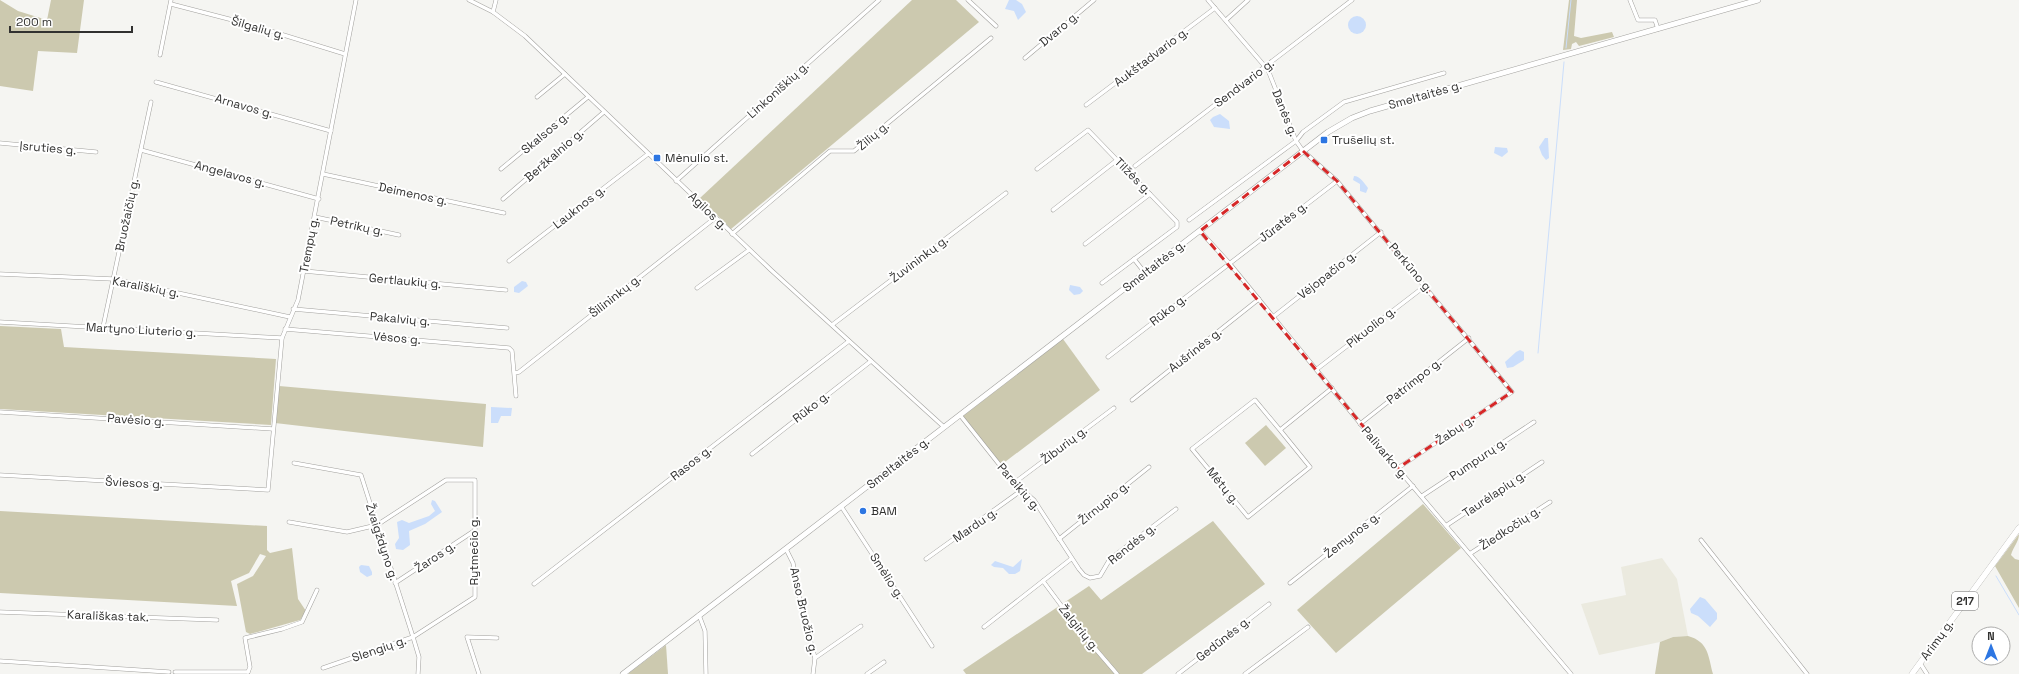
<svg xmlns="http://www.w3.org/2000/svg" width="2019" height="674" viewBox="0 0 2019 674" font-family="'Space Grotesk',sans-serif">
<rect width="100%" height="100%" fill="#f5f5f2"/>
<!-- built -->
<path fill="#ebeadf" d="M1662 558 1677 579 1688 636 1673 637 1660 642 1599 655 1581 604 1626 595 1621 567Z"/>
<!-- green -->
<g fill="#ccc9af">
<path d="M0 0 18 11 47 20 51 0H84L77 53 38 51 33 91 0 86Z"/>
<path d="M912 0H956L979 22 731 229 700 198Z"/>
<path d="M1569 0H1577L1574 36 1581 38 1612 32 1614 37 1579 46 1576 42 1572 44 1571 49 1563 50Z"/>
<path d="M0 326 61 329 64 347 276 359 271 425 0 409Z"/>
<path d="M1063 339 1100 390 1001 465 963 416Z"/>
<path d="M279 386 486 404 483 447 275 423Z"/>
<path d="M1266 425 1286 448 1265 466 1245 443Z"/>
<path d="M1423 504 1461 548 1336 653 1297 610Z"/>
<path d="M0 511 267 526V550L270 553 292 548 298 599 306 611 300 620 250 634 246 632 237 584 253 576 266 556 260 554 249 573 231 581 237 606 0 593Z"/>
<path d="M1213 521 1265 584 1142 674H966L963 670 1089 586 1101 600Z"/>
<path d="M2019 534C2019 542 2013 547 2011 555L2015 559 2019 560V608L1995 566Z"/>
<path d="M1688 636C1709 642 1708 656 1713 674H1655L1660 642 1673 637Z"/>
<path d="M666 645 668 674H629V673Z"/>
</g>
<!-- water -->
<g fill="#cbdefb">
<path d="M1009 0H1016L1022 4 1026 12 1018 20 1014 11 1005 9Z"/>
<circle cx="1357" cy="25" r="9"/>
<path d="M1220 114 1229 121 1230 129 1214 127 1210 120 1213 117Z"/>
<path d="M1545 138H1548L1549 158 1546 160 1542 155 1539 147Z"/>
<path d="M1495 147 1507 148 1508 152 1502 157 1494 153Z"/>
<path d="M1354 176C1360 176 1365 184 1368 188L1366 193 1360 191V184L1353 180Z"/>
<path d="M522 281 526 282 528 286 519 293 514 292V287Z"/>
<path d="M1070 285 1080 287 1083 291 1080 294 1074 295 1069 290Z"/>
<path d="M1520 350 1524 352V360L1513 367 1507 368 1505 362 1516 352Z"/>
<path d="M491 407 512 408 511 416H501L498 423H491Z"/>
<path d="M432 500 435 501 442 512 425 524 409 531 410 545 403 550 396 549 395 544 399 538 397 522 402 520 409 523 429 516 435 511 431 504Z"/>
<path d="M1022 559 1020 571 1015 574H1009L1003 568 994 567 991 565 995 561 1013 567Z"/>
<path d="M361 565 369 566 372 572V575L367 577 360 572 359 567Z"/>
<path d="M1700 597 1705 599 1717 613V619L1710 627 1698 616 1691 613 1690 609Z"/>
</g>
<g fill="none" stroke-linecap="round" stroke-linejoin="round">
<!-- stream -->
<g stroke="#cbdefb" stroke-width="1">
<path d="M1566 48 1571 0"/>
<path d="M1538 353 1564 62"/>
<path d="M1996 576 2019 615"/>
</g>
<defs>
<g id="street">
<path d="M469 0 493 12 525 36 771 270 944 427"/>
<path d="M968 0 996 26"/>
<path d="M1208 0 1268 70 1296 141 1303 151 1337 181 1512 392 1398 468"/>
<path d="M1630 0 1638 20H1655L1658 29"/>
<path d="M171 4 248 24 345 54"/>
<path d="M493 12 496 0"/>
<path d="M1226 20 1248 0"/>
<path d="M160 55 171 0"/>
<path d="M1025 58 1094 0"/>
<path d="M156 82 331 131"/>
<path d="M537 97 565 74"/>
<path d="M1086 105 1215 8"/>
<path d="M0 143 96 152"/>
<path d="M141 150 319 199"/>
<path d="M1135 166 1352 0"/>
<path d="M501 169 588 97"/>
<path d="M1037 169 1088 130 1177 222V227L1102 283"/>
<path d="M323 174 504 213"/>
<path d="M676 181 879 0"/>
<path d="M503 199 604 112"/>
<path d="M1053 210 1117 160"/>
<path d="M315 217 399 235"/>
<path d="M1189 220 1296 141 1303 132 1344 102 1444 73"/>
<path d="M1200 231 1230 264 1377 444 1571 674"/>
<path d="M732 234 830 151H854L991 38"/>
<path d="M1085 244 1150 194"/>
<path d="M1134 259 1145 273"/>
<path d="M509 261 648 154"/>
<path d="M304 271 506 290"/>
<path d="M0 274 113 279 290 317"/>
<path d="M697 288 749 250"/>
<path d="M293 309 507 328"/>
<path d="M1273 317 1381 232"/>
<path d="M0 322 282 338"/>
<path d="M832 325 1006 193"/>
<path d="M103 327 151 102"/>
<path d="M285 329 509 348 512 351 516 396"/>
<path d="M1108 357 1337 181"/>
<path d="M1317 369 1425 286"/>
<path d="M515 373 519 372 715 218"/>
<path d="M1132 400 1259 299"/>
<path d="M0 412 273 429"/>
<path d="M960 415 1014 483 1034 500 1079 569 1084 575 1090 578 1100 576 1110 559 1176 509"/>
<path d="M1360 424 1469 338"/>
<path d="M1280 430 1310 467 1248 517 1192 449 1255 400 1280 430 1332 388"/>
<path d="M752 454 871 361"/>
<path d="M294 463 361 475 413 637 419 657 418 674"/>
<path d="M0 475 268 490 282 338 298 300 356 0"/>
<path d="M1014 483 1114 408"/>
<path d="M1422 496 1534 422"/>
<path d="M841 506 932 646"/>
<path d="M289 522 347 532 377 525 446 480H475V597L413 637 323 668"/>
<path d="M1447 525 1542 462"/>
<path d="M1059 539 1149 467"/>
<path d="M1701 540 1807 674"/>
<path d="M786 549 793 563 800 601 815 658 813 674"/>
<path d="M1471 553 1550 502"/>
<path d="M926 559 1022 490"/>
<path d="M1043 581 1081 632 1117 674"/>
<path d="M395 583 474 531"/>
<path d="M1290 583 1413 486"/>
<path d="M534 584 849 341"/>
<path d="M0 612 217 620"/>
<path d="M699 615 705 631 706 674"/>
<path d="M984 627 1071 559"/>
<path d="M815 658 861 626"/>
<path d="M0 661 169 672"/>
<path d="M1920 663 1927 674"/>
<path d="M175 672H248"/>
<path d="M248 672 250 667 245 638 282 629 302 622 317 590"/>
<path d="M479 674 467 637 497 638"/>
<path d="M867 674 884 662"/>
<path d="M1178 674 1269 604"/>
<path d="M1245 674 1308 627"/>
</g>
<path id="secondary" d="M623 674 1328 132 1352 118 1370 111 1758 0"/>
<path id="primary" d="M1912 674 2019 528"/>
</defs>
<!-- street casing -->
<use href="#street" stroke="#a2a19e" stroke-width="4.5"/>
<!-- secondary casing -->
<use href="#secondary" stroke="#a2a19e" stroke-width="6"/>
<!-- primary casing -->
<use href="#primary" stroke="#a2a19e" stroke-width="6"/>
<!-- street -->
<use href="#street" stroke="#fff" stroke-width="3.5"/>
<!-- secondary -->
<use href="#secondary" stroke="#fff" stroke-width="5"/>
<!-- primary -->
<use href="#primary" stroke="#fff" stroke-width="5.5"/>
</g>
<!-- marked area -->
<path fill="none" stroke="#d62828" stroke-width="3" stroke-dasharray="8 5" stroke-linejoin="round" d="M1303 151 1337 181 1512 392 1398 468 1200 231Z"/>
<!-- markers -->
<g fill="#2d76e2" stroke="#fff" stroke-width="1.5">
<rect x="1320" y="136" width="8" height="8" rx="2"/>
<rect x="653" y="154" width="8" height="8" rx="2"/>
<circle cx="863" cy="511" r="4"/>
</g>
<g text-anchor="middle" stroke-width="4" stroke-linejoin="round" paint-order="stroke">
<!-- shield labels -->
<rect fill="#fff" stroke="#6f6f6e" stroke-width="1" x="1952" y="592" width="26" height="18" rx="3"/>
<g font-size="11" font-weight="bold" fill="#313130">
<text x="1965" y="605">217</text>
</g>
<!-- street labels -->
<g font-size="12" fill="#313130" stroke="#fff">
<text transform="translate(258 28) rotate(16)" y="4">Šilgalių g.</text>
<text transform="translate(1059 29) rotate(-40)" y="4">Dvaro g.</text>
<text transform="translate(1151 57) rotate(-37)" y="4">Aukštadvario g.</text>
<text transform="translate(1244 83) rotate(-37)" y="4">Sendvario g.</text>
<text transform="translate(778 90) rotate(-42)" y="4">Linkoniškių g.</text>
<text transform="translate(1425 95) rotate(-16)" y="4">Smeltaitės g.</text>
<text transform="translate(244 106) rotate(16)" y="4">Arnavos g.</text>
<text transform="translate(1285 113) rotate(68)" y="4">Danės g.</text>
<text transform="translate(545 133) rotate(-40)" y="4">Skalsos g.</text>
<text transform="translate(873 136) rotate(-40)" y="4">Žilių g.</text>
<text transform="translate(48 148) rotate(5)" y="4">Įsruties g.</text>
<text transform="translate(554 155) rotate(-41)" y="4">Beržkalnio g.</text>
<text transform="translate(230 174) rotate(15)" y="4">Angelavos g.</text>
<text transform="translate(1133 176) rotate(45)" y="4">Tilžės g.</text>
<text transform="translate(413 194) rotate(12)" y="4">Deimenos g.</text>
<text transform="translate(579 207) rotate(-38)" y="4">Lauknos g.</text>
<text transform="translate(708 211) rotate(44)" y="4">Agilos g.</text>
<text transform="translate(127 215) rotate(-78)" y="4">Bruožaičių g.</text>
<text transform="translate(1283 222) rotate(-38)" y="4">Jūratės g.</text>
<text transform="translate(357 226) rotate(12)" y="4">Petrikų g.</text>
<text transform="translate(309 245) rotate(-79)" y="4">Trempų g.</text>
<text transform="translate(919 259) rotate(-37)" y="4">Žuvininkų g.</text>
<text transform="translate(1154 266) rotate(-38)" y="4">Smeltaitės g.</text>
<text transform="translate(1411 268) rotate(50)" y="4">Perkūno g.</text>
<text transform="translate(1327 275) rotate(-38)" y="4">Vėjopačio g.</text>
<text transform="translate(405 281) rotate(5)" y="4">Gertlaukių g.</text>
<text transform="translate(146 287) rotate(11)" y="4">Karališkių g.</text>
<text transform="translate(615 296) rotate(-38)" y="4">Šilininkų g.</text>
<text transform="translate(1168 310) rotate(-38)" y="4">Rūko g.</text>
<text transform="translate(400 319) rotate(5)" y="4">Pakalvių g.</text>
<text transform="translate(1371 327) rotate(-38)" y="4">Pikuolio g.</text>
<text transform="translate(141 330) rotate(3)" y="4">Martyno Liuterio g.</text>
<text transform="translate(397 338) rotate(5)" y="4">Vėsos g.</text>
<text transform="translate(1195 350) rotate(-38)" y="4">Aušrinės g.</text>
<text transform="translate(1414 381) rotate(-38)" y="4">Patrimpo g.</text>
<text transform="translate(811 407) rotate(-38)" y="4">Rūko g.</text>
<text transform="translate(136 420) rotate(4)" y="4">Pavėsio g.</text>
<text transform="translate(1455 430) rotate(-34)" y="4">Žabų g.</text>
<text transform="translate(1064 445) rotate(-37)" y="4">Žiburių g.</text>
<text transform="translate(1385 453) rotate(50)" y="4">Palivarko g.</text>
<text transform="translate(1478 459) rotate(-34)" y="4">Pumpurų g.</text>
<text transform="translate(691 463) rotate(-38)" y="4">Rasos g.</text>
<text transform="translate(898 463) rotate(-38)" y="4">Smeltaitės g.</text>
<text transform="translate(134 483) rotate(3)" y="4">Šviesos g.</text>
<text transform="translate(1223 486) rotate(51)" y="4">Mėtų g.</text>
<text transform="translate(1019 487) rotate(49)" y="4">Pareikių g.</text>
<text transform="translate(1494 494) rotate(-34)" y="4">Taurėlapių g.</text>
<text transform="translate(1104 503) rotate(-39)" y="4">Žirnupio g.</text>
<text transform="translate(975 525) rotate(-35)" y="4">Mardu g.</text>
<text transform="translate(1510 528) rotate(-33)" y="4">Žiedkočių g.</text>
<text transform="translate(1352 535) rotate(-38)" y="4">Žemynos g.</text>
<text transform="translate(382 542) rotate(72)" y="4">Žvaigždyno g.</text>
<text transform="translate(1132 544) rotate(-39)" y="4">Rendės g.</text>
<text transform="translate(474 551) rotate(-90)" y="4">Rytmečio g.</text>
<text transform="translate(435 557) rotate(-34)" y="4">Žaros g.</text>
<text transform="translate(887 576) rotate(57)" y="4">Smėlio g.</text>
<text transform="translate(804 611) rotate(77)" y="4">Anso Bruožio g.</text>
<text transform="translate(108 616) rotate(2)" y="4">Karališkas tak.</text>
<text transform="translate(1079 628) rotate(51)" y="4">Žalgirių g.</text>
<text transform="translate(1223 639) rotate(-38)" y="4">Gedūnės g.</text>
<text transform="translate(1937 640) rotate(-54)" y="4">Arimų g.</text>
<text transform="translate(379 649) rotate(-19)" y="4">Slengių g.</text>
</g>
<!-- poi labels -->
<g font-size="12" fill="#313130" stroke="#fff" text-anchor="start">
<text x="1332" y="144">Trušelių st.</text>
<text x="665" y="162">Mėnulio st.</text>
<text x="871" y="515">BAM</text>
</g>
</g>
<!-- north arrow -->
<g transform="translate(1991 646)"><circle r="19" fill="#ffffff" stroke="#adadac"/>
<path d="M0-3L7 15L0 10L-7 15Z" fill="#2d76e2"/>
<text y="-6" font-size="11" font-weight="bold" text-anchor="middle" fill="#313130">N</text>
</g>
<!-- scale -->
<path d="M10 26v6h122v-6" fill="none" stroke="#313130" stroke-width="2"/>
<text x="16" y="26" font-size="12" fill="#313130" stroke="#ffffff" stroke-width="3" paint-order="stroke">200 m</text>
</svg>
